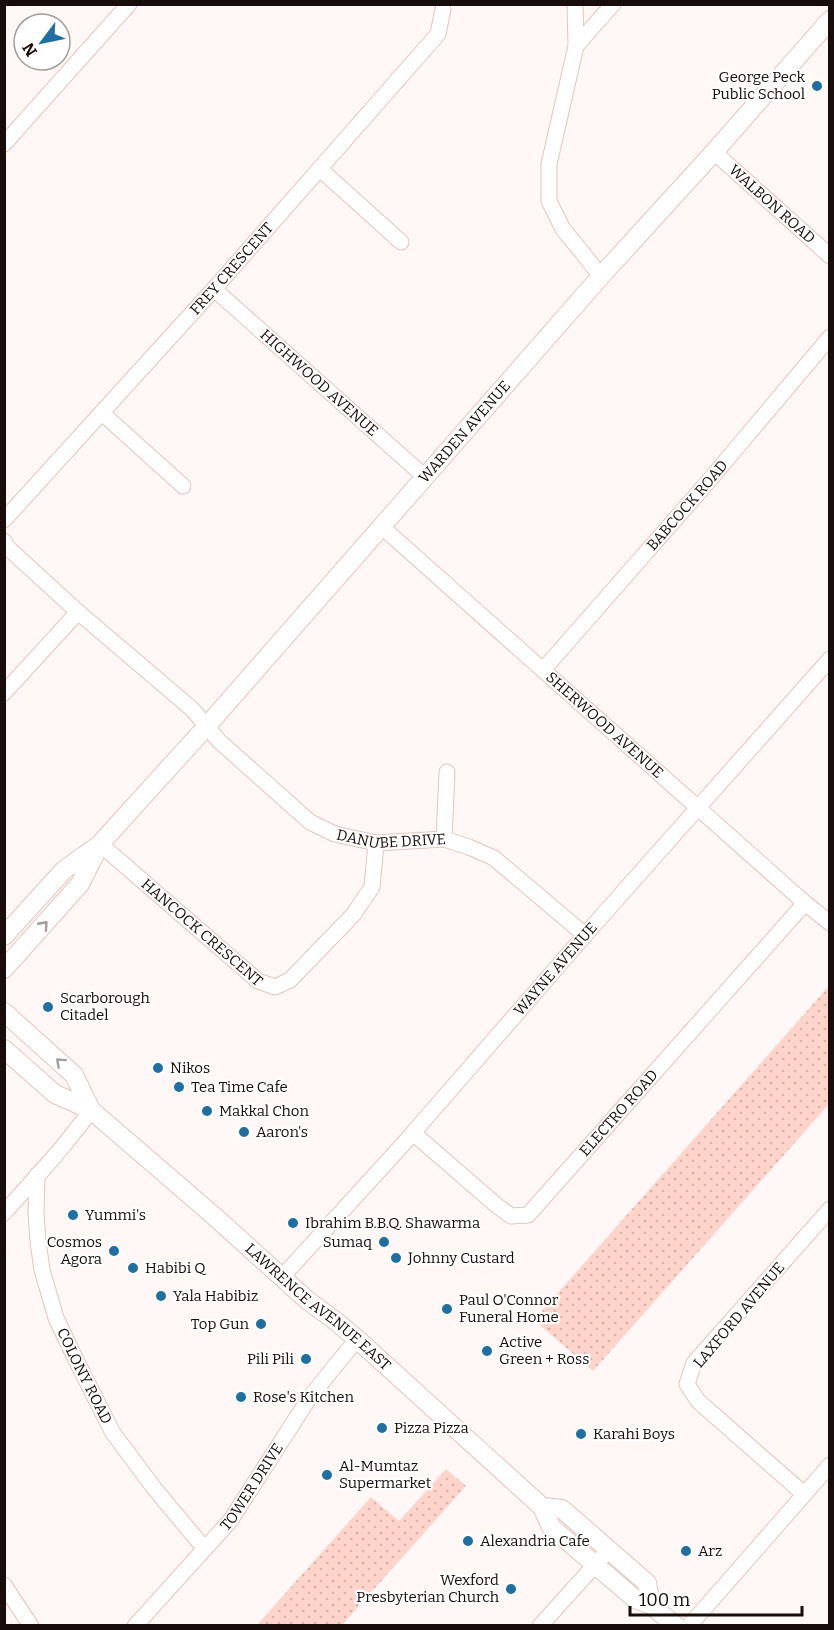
<svg xmlns="http://www.w3.org/2000/svg" width="834" height="1630" viewBox="0 0 834 1630" font-family="Bitter,serif">
<defs>
<pattern id="grass-dots" width="8" height="8" patternUnits="userSpaceOnUse" patternTransform="scale(1.5)"><rect width="8" height="8" fill="#fed4cb"/><path d="M2 2h.1M6 6h.1" fill="none" stroke="#d9b5ad" stroke-width="1.8" stroke-linecap="round"/></pattern>
</defs>
<rect width="100%" height="100%" fill="#fff8f7"/>
<!-- grass -->
<g fill="url(#grass-dots)">
<path d="M829 986V1104L593 1371 534 1320Z"/>
<path d="M446 1469 466 1486 342 1625H257L371 1497 399 1521Z"/>
</g>
<g fill="none" stroke-linecap="round" stroke-linejoin="round">
<defs>
<g id="minor">
<path d="M575 4 576 46 549 164V201L563 229 601 276"/>
<path d="M576 46 613 4"/>
<path d="M4 144 129 4"/>
<path id="s1" d="M714 152 830 256"/>
<path d="M320 169 401 242"/>
<path id="s2" d="M214 289 425 477"/>
<path d="M102 413 183 486"/>
<path id="s3" d="M4 520 214 289 438 34 443 9"/>
<path id="s4" d="M382 527 805 903 830 923"/>
<path id="s5" d="M4 541 7 547 78 612 192 709 219 741 310 822 335 834 376 843 444 839 469 847 494 858 585 935"/>
<path id="s6" d="M543 670 707 483 830 337"/>
<path d="M4 693 78 612"/>
<path d="M444 839 447 772"/>
<path id="s7" d="M100 844 258 981 275 987 290 980 353 915 372 887 376 843"/>
<path id="s8" d="M413 1133 495 1204 511 1216 528 1215 805 903"/>
<path id="s9" d="M37 1175 36 1214 38 1241 42 1270 56 1318 76 1360 113 1433 154 1488 204 1548"/>
<path d="M4 1213C34 1179 65 1147 91 1110"/>
<path id="s10" d="M282 1277 406 1141 585 935 830 659"/>
<path d="M804 1494 698 1401 687 1384 694 1363 830 1209"/>
<path d="M4 1585 31 1626"/>
<path id="s11" d="M135 1626 230 1521 310 1397 357 1339"/>
<path d="M540 1626 603 1556"/>
<path d="M689 1626 830 1465"/>
</g>
<g id="major">
<path id="s12" d="M4 936 64 870 100 844 206 727 601 276 714 152 830 20"/>
<path d="M4 969 80 884 98 848"/>
<path d="M4 1012 74 1075 91 1110"/>
<path id="s13" d="M4 1049 55 1094 91 1110 214 1216 307 1300 333 1319 357 1339 542 1507 551 1527 635 1599 651 1605 676 1626"/>
<path d="M542 1507 562 1509 647 1583 651 1605"/>
</g>
</defs>
<!-- minor casing -->
<use href="#minor" stroke="#e4c5bf" stroke-width="17"/>
<!-- major casing -->
<use href="#major" stroke="#e4c5bf" stroke-width="20"/>
<!-- minor -->
<use href="#minor" stroke="#fff" stroke-width="15"/>
<!-- major -->
<use href="#major" stroke="#fff" stroke-width="18"/>
</g>
<!-- one-way arrows -->
<defs><path id="oneway-chevron" d="M-2-3.5L2.5 0L-2 3.5" fill="none" stroke-width="1.6" stroke-linecap="round" stroke-linejoin="round" transform="scale(1.5)"/></defs>
<g stroke="#a39e9d">
<use href="#oneway-chevron" transform="translate(44 925) rotate(-48)"/>
<use href="#oneway-chevron" transform="translate(60 1062) rotate(-138)"/>
</g>
<!-- markers -->
<g fill="#1f6fa1" stroke="#fff" stroke-width="2">
<circle cx="817" cy="86" r="6"/>
<circle cx="48" cy="1007" r="6"/>
<circle cx="158" cy="1068" r="6"/>
<circle cx="179" cy="1087" r="6"/>
<circle cx="207" cy="1111" r="6"/>
<circle cx="244" cy="1132" r="6"/>
<circle cx="73" cy="1215" r="6"/>
<circle cx="293" cy="1223" r="6"/>
<circle cx="384" cy="1242" r="6"/>
<circle cx="114" cy="1251" r="6"/>
<circle cx="396" cy="1258" r="6"/>
<circle cx="133" cy="1268" r="6"/>
<circle cx="161" cy="1296" r="6"/>
<circle cx="447" cy="1309" r="6"/>
<circle cx="261" cy="1324" r="6"/>
<circle cx="487" cy="1351" r="6"/>
<circle cx="306" cy="1359" r="6"/>
<circle cx="241" cy="1397" r="6"/>
<circle cx="382" cy="1428" r="6"/>
<circle cx="581" cy="1434" r="6"/>
<circle cx="327" cy="1475" r="6"/>
<circle cx="468" cy="1541" r="6"/>
<circle cx="686" cy="1551" r="6"/>
<circle cx="511" cy="1589" r="6"/>
</g>
<g text-anchor="middle" stroke-width="4.5" stroke-linejoin="round" paint-order="stroke">
<!-- poi labels -->
<g font-size="15" fill="#180d0b" stroke="#fff" text-anchor="start">
<text x="805" y="82" text-anchor="end">George Peck<tspan x="805" dy="17">Public School</tspan></text>
<text x="60" y="1003">Scarborough<tspan x="60" dy="17">Citadel</tspan></text>
<text x="170" y="1073">Nikos</text>
<text x="191" y="1092">Tea Time Cafe</text>
<text x="219" y="1116">Makkal Chon</text>
<text x="256" y="1137">Aaron's</text>
<text x="85" y="1220">Yummi's</text>
<text x="305" y="1228">Ibrahim B.B.Q. Shawarma</text>
<text x="102" y="1247" text-anchor="end">Cosmos<tspan x="102" dy="17">Agora</tspan></text>
<text x="372" y="1247" text-anchor="end">Sumaq</text>
<text x="408" y="1263">Johnny Custard</text>
<text x="145" y="1273">Habibi Q</text>
<text x="173" y="1301">Yala Habibiz</text>
<text x="459" y="1305">Paul O'Connor<tspan x="459" dy="17">Funeral Home</tspan></text>
<text x="249" y="1329" text-anchor="end">Top Gun</text>
<text x="499" y="1347">Active<tspan x="499" dy="17">Green + Ross</tspan></text>
<text x="294" y="1364" text-anchor="end">Pili Pili</text>
<text x="253" y="1402">Rose's Kitchen</text>
<text x="394" y="1433">Pizza Pizza</text>
<text x="593" y="1439">Karahi Boys</text>
<text x="339" y="1471">Al-Mumtaz<tspan x="339" dy="17">Supermarket</tspan></text>
<text x="480" y="1546">Alexandria Cafe</text>
<text x="698" y="1556">Arz</text>
<text x="499" y="1585" text-anchor="end">Wexford<tspan x="499" dy="17">Presbyterian Church</tspan></text>
</g>
<!-- street labels -->
<g font-size="15" fill="#180d0b" stroke="#fff">
<text dy="5" stroke="none"><textPath href="#s1" startOffset="78">WALBON ROAD</textPath></text>
<text dy="5" stroke="none"><textPath href="#s3" startOffset="339">FREY CRESCENT</textPath></text>
<text dy="5" stroke="none"><textPath href="#s2" startOffset="141">HIGHWOOD AVENUE</textPath></text>
<text dy="5" stroke="none"><textPath href="#s12" startOffset="684">WARDEN AVENUE</textPath></text>
<text dy="5" stroke="none"><textPath href="#s6" startOffset="219">BABCOCK ROAD</textPath></text>
<text dy="5" stroke="none"><textPath href="#s4" startOffset="298">SHERWOOD AVENUE</textPath></text>
<text dy="5" stroke="none"><textPath href="#s5" startOffset="501">DANUBE DRIVE</textPath></text>
<text dy="5" stroke="none"><textPath href="#s7" startOffset="135">HANCOCK CRESCENT</textPath></text>
<text dy="5" stroke="none"><textPath href="#s10" startOffset="412">WAYNE AVENUE</textPath></text>
<text dy="5" stroke="none"><textPath href="#s8" startOffset="282">ELECTRO ROAD</textPath></text>
<text dy="5" stroke="none"><textPath href="#s13" startOffset="408">LAWRENCE AVENUE EAST</textPath></text>
<text transform="translate(739 1315) rotate(-50)" y="5">LAXFORD AVENUE</text>
<text dy="5" stroke="none"><textPath href="#s9" startOffset="210">COLONY ROAD</textPath></text>
<text dy="5" stroke="none"><textPath href="#s11" startOffset="182">TOWER DRIVE</textPath></text>
</g>
</g>
<!-- border -->
<rect width="834" height="1630" fill="none" stroke="#180d0b" stroke-width="12"/>
<!-- north arrow -->
<g transform="translate(42 42) rotate(238)"><circle r="28" fill="#ffffff" stroke="#a39e9d" stroke-width="1.5"/>
<path d="M0-4.5L10 22L0 15L-10 22Z" fill="#1f6fa1"/>
<text y="-9" font-size="16" font-weight="bold" text-anchor="middle" fill="#180d0b">N</text>
</g>
<!-- scale -->
<path d="M630 1606v9h172v-9" fill="none" stroke="#180d0b" stroke-width="3"/>
<text x="639" y="1606" font-size="18" fill="#180d0b" stroke="#ffffff" stroke-width="4.5" paint-order="stroke">100 m</text>
</svg>
